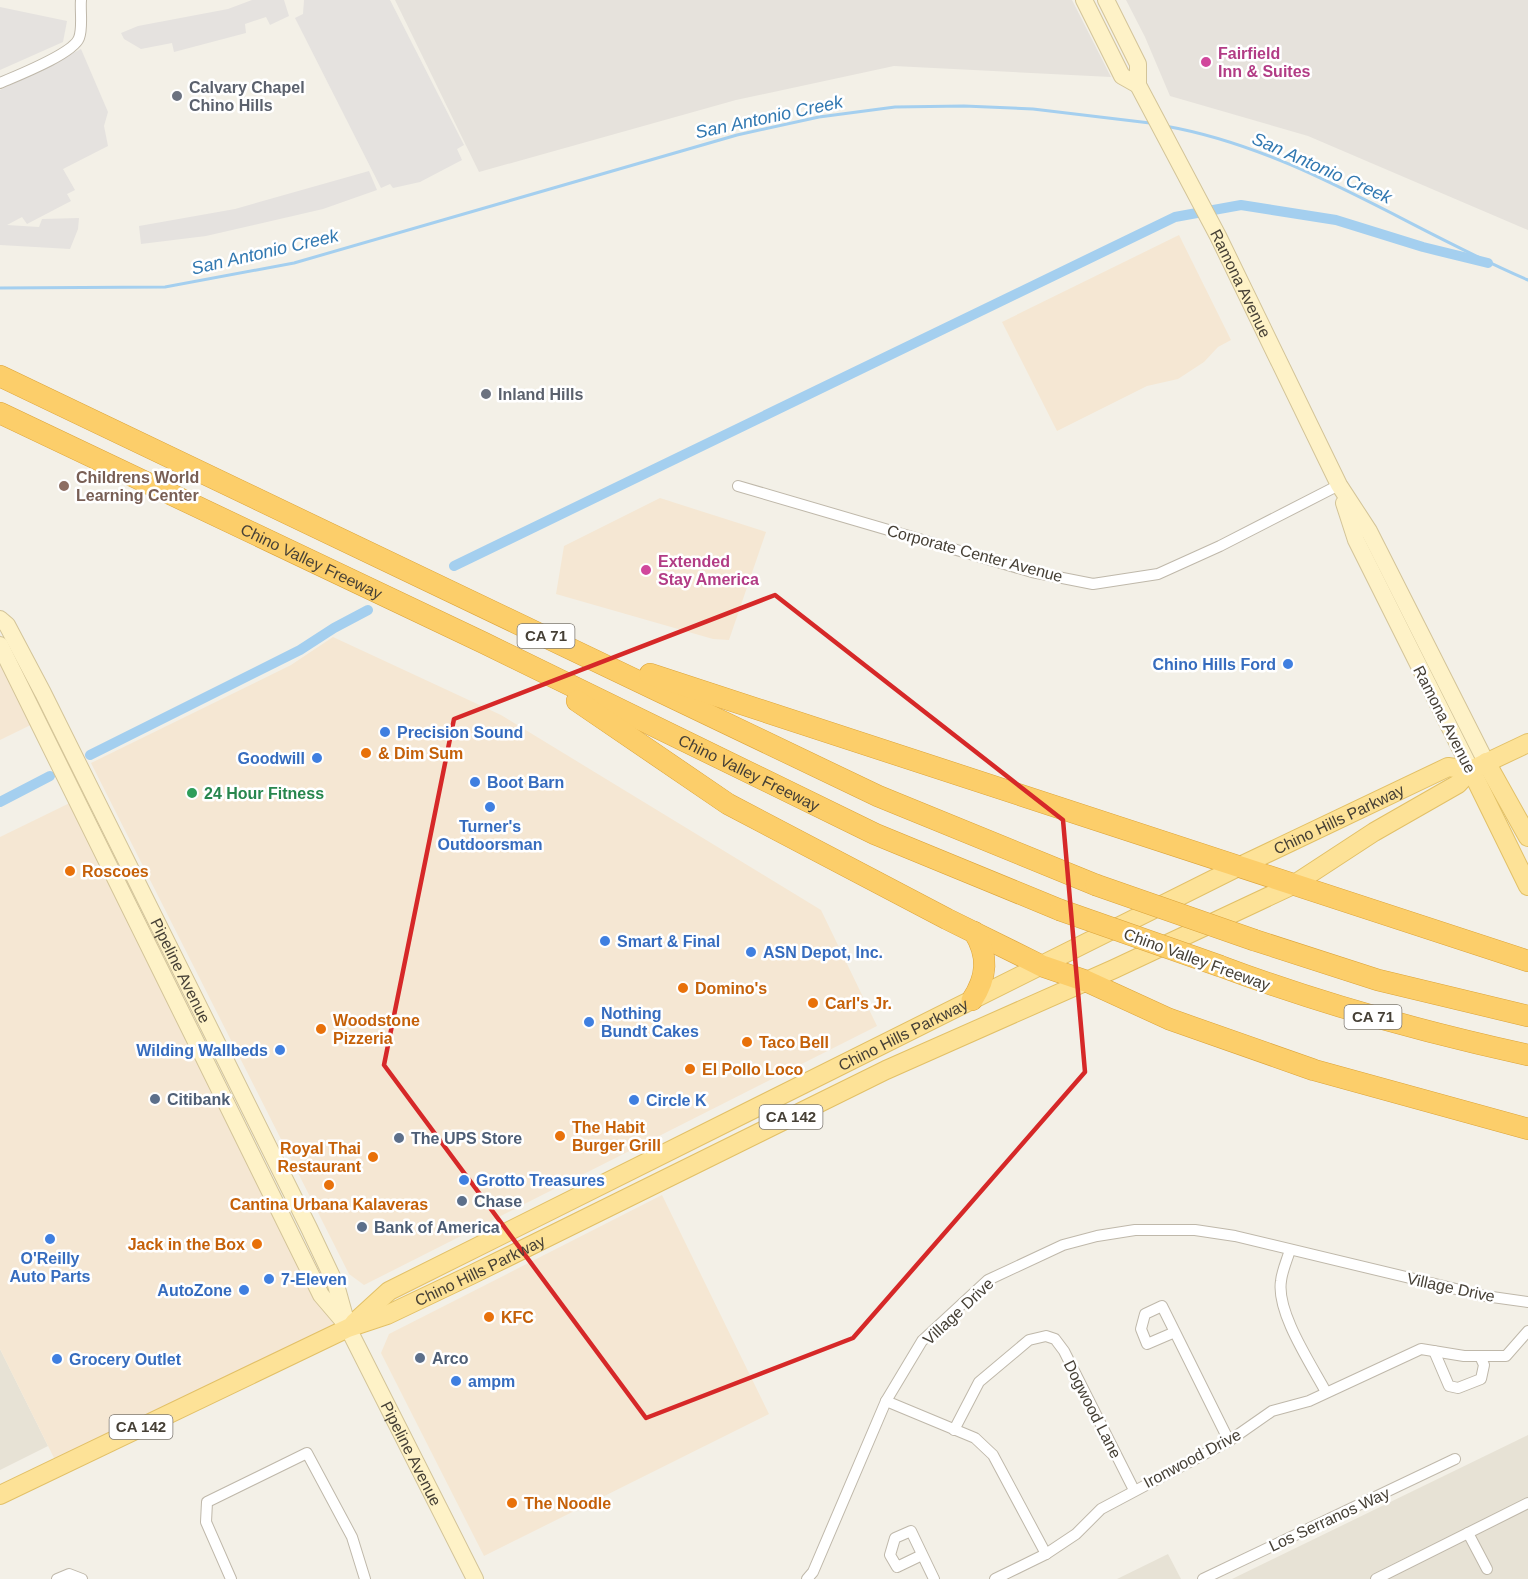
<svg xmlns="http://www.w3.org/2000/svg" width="1528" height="1579" viewBox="0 0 1528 1579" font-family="Helvetica,sans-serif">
<rect width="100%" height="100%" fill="#f3f0e7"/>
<!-- residential -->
<g fill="#e7e2d5">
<path d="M0 1349 48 1446 0 1470Z"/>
<path d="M1528 1435V1579H1232Z"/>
<path d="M1168 1554 1181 1579H1117Z"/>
</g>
<!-- commercial -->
<g fill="#f5e7d3">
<path d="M1179 235 1231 340 1218 347 1204 362 1178 379 1147 386 1057 431 1002 322Z"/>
<path d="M660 498 766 532 729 640 713 639 556 594 564 546Z"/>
<path d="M0 634 43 719 0 740Z"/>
<path d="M333 637 501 715 821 910 877 1026 364 1285 349 1274 91 763 291 665Z"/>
<path d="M80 798 342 1324 55 1460 0 1349V837Z"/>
<path d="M662 1195 769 1414 484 1556 381 1353 389 1334Z"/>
</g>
<!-- industrial -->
<g fill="#e6e2dc">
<path d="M395 0H1072L1111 77 894 66 736 100 479 172Z"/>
<path d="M1126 0H1528V230L1308 136 1170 96 1145 37Z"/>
</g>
<!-- parking -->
<g fill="#e5e2df">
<path d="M252 0H284L289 16 270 25 266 17 245 24 246 33 174 52 172 43 141 49 124 39 121 33 138 26 228 9Z"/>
<path d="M304 0H390L464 145 457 149 462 160 420 182 393 188 390 184 381 188 295 18 303 14Z"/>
<path d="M0 7 67 21 63 42 0 70Z"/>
<path d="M81 49 108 112 104 126 108 146 63 169 75 190 67 194 71 201 27 224 22 217 7 225 39 227 42 219 79 218 78 229 70 249 0 245V90Z"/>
<path d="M369 171 377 190 323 209 206 236 141 244 139 226 235 209Z"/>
</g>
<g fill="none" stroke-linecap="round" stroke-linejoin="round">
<!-- stream -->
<g stroke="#a4cfef" stroke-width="3">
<path d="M1165 126C1296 149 1408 229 1528 280"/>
<path d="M0 288 165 287 294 263 737 135 819 117 895 107 964 106 1033 109 1150 123"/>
</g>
<!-- canal -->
<g stroke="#a4cfef" stroke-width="10">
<path d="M454 566 1175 217 1241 205 1336 220 1423 247 1488 263"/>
<path d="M90 755 300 650 334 628 368 610"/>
<path d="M0 802 50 776"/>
</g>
<defs>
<g id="street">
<path d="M0 83C16 76 73 54 79 38 83 28 80 11 81 0"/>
<path d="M738 486 1032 572 1093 584 1158 574 1220 546 1339 485"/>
<path d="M1290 1250C1287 1260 1282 1271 1281 1281 1276 1312 1311 1364 1326 1392"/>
<path d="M1175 1332 1147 1344 1141 1329 1145 1314 1162 1306 1229 1441"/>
<path d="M1434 1351 1449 1386 1458 1388 1481 1379 1484 1365 1480 1356"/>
<path d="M886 1401 975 1438 993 1455 1046 1554"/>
<path d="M954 1430 979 1382 1029 1340 1046 1336 1055 1339 1064 1351 1134 1490"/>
<path d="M1468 1533 1487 1569"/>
<path d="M922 1555 897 1567 890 1555 895 1538 911 1531 934 1579"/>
<path d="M57 1579 69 1574 82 1579"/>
<path d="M231 1579 206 1522 207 1502 307 1453 352 1537 365 1579"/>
<path d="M807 1579 813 1572 886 1401 922 1341 988 1280 1063 1245 1097 1236 1135 1230H1195L1235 1236 1485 1296 1528 1302"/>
<path d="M995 1579 1046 1554 1076 1534 1101 1509 1229 1441 1272 1411 1309 1401 1421 1349 1464 1356H1506L1528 1331"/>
<path d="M1203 1579 1455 1459"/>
<path d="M1376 1579 1528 1503"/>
</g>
<g id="secondary">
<path d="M1084 0 1122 76 1138 85"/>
<path id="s1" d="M1106 0 1138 64V85L1218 236 1339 485 1369 531 1486 762"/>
<path d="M1344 503 1356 540 1471 770"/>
<path id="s2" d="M0 619 7 625 43 693 309 1228 336 1285 348 1328 475 1579"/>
<path d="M0 645 321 1295 344 1322"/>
</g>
<g id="primary">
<path d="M1486 762 1528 837"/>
<path d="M1471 770 1528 886"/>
<path id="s3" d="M354 1323 389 1291 1236 868 1448 767 1471 770"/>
<path id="s4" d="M0 1495 348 1328 387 1315 471 1275 886 1070 1114 969 1293 885 1374 832 1458 784 1471 770 1528 743"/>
</g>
<g id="highway">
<path d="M0 376 878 796 1096 885"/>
<path id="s5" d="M0 413 484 643 875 834 1060 910"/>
<path d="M650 674 1528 961"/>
<path d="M577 701 728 804 947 919 1042 966 1086 981 1169 1019 1314 1070 1528 1129"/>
<path d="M1254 940 1378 980 1528 1016"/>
<path d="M1220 966C1321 1004 1423 1032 1528 1055"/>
<path d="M972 1000C987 977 989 956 974 932"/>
</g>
</defs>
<!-- street casing -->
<use href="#street" stroke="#bfb8aa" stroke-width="12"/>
<!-- secondary casing -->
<use href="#secondary" stroke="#d3c498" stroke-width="18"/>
<!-- primary casing -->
<use href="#primary" stroke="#e2c067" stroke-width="20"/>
<!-- highway casing -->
<use href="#highway" stroke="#dba339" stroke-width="22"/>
<!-- street -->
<use href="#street" stroke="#fff" stroke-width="10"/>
<!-- secondary -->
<use href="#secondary" stroke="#fef2c7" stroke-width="16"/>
<!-- primary -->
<use href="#primary" stroke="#fde297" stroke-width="18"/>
<!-- highway -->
<use href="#highway" stroke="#fcce6a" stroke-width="21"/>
<defs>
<g id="highway-bridge">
<path d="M1096 885 1254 940"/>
<path d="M1060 910 1220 966"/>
</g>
</defs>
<!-- highway-bridge casing -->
<use href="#highway-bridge" stroke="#dba339" stroke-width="22" stroke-linecap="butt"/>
<!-- highway-bridge -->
<use href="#highway-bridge" stroke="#fcce6a" stroke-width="21"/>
</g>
<!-- marked area -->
<path fill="none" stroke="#d62828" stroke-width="4.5" stroke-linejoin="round" d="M775 595 1063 820 1085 1072 853 1338 646 1418 384 1065 454 719Z"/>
<!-- markers -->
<g fill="#d1479c" stroke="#fff" stroke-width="2">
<circle cx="1206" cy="62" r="6"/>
<circle cx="646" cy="570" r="6"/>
</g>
<g fill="#6b7280" stroke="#fff" stroke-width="2">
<circle cx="177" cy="96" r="6"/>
<circle cx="486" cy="394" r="6"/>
</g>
<circle fill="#8d6e63" stroke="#fff" stroke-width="2" cx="64" cy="486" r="6"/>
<g fill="#3f7fe0" stroke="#fff" stroke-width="2">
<circle cx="1288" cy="664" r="6"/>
<circle cx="385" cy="732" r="6"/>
<circle cx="317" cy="758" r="6"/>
<circle cx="475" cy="782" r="6"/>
<circle cx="490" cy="807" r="6"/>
<circle cx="605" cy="941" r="6"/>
<circle cx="751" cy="952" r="6"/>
<circle cx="589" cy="1022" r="6"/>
<circle cx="280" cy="1050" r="6"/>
<circle cx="634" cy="1100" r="6"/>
<circle cx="464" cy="1180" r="6"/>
<circle cx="50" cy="1239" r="6"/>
<circle cx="269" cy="1279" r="6"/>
<circle cx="244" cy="1290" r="6"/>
<circle cx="57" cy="1359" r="6"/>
<circle cx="456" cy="1381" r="6"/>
</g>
<g fill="#e8710a" stroke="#fff" stroke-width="2">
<circle cx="366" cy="753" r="6"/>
<circle cx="70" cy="871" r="6"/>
<circle cx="683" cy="988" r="6"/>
<circle cx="813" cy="1003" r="6"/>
<circle cx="321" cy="1029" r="6"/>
<circle cx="747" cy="1042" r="6"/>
<circle cx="690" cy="1069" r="6"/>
<circle cx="560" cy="1136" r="6"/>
<circle cx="373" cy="1157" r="6"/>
<circle cx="329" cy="1185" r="6"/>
<circle cx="257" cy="1244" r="6"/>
<circle cx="489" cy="1317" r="6"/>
<circle cx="512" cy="1503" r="6"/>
</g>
<circle fill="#2e9e5b" stroke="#fff" stroke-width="2" cx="192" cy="793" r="6"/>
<g fill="#5c6f8a" stroke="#fff" stroke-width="2">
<circle cx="155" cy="1099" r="6"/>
<circle cx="399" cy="1138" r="6"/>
<circle cx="462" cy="1201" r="6"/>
<circle cx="362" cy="1227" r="6"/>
<circle cx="420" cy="1358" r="6"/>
</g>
<g text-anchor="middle" stroke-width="5" stroke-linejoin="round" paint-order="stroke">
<!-- shield labels -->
<g fill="#fff" stroke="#7e7972" stroke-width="1.5">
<rect x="517.5" y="624" width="57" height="24" rx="4.5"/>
<rect x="1344.5" y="1005" width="57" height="24" rx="4.5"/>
<rect x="759.5" y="1105" width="63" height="24" rx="4.5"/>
<rect x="109.5" y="1415" width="63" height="24" rx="4.5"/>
</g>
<g font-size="15" font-weight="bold" fill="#464036">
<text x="546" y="641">CA 71</text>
<text x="1373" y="1022">CA 71</text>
<text x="791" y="1122">CA 142</text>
<text x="141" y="1432">CA 142</text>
</g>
<!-- hotel labels -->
<g font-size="16" font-weight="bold" fill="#b23c85" stroke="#fff" text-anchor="start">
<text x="1218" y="59">Fairfield<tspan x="1218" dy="18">Inn &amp; Suites</tspan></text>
<text x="658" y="567">Extended<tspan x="658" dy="18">Stay America</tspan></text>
</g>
<!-- worship labels -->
<g font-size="16" font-weight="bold" fill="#5b616d" stroke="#fff" text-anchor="start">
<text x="189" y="93">Calvary Chapel<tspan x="189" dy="18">Chino Hills</tspan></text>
<text x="498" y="400">Inland Hills</text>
</g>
<!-- street labels -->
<g font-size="16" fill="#464036" stroke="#fff">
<text dy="6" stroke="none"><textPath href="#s1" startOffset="316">Ramona Avenue</textPath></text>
<text transform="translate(975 553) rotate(15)" y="6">Corporate Center Avenue</text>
<text dy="6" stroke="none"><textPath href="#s5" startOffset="345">Chino Valley Freeway</textPath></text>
<text transform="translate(1445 719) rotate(63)" y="6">Ramona Avenue</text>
<text dy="6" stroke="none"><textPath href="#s5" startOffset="831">Chino Valley Freeway</textPath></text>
<text dy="6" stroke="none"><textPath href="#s3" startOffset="1108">Chino Hills Parkway</textPath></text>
<text transform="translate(1197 959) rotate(20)" y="6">Chino Valley Freeway</text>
<text dy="6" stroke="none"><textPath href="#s2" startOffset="396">Pipeline Avenue</textPath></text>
<text dy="6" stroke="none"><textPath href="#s3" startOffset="622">Chino Hills Parkway</textPath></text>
<text dy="6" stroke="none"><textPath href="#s4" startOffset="530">Chino Hills Parkway</textPath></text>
<text transform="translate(1451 1287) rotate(12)" y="6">Village Drive</text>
<text transform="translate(958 1311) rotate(-43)" y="6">Village Drive</text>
<text transform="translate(1093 1409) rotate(63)" y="6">Dogwood Lane</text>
<text dy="6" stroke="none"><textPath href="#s2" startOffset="932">Pipeline Avenue</textPath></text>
<text transform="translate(1192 1458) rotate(-28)" y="6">Ironwood Drive</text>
<text transform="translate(1329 1519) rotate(-25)" y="6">Los Serranos Way</text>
</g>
<!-- education labels -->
<g font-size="16" font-weight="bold" fill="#785e54" stroke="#fff" text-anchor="start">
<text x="76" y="483">Childrens World<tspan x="76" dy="18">Learning Center</tspan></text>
</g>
<!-- shop labels -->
<g font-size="16" font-weight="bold" fill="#366cbe" stroke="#fff" text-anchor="start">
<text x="1276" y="670" text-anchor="end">Chino Hills Ford</text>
<text x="397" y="738">Precision Sound</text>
<text x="305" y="764" text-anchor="end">Goodwill</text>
<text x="487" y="788">Boot Barn</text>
<text x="490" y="832" text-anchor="middle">Turner's<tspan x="490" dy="18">Outdoorsman</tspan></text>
<text x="617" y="947">Smart &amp; Final</text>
<text x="763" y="958">ASN Depot, Inc.</text>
<text x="601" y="1019">Nothing<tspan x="601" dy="18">Bundt Cakes</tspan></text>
<text x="268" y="1056" text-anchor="end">Wilding Wallbeds</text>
<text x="646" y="1106">Circle K</text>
<text x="476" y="1186">Grotto Treasures</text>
<text x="50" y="1264" text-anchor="middle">O'Reilly<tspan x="50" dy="18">Auto Parts</tspan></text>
<text x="281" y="1285">7-Eleven</text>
<text x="232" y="1296" text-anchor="end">AutoZone</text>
<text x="69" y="1365">Grocery Outlet</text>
<text x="468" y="1387">ampm</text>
</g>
<!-- food labels -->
<g font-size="16" font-weight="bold" fill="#c56008" stroke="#fff" text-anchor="start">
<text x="378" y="759">&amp; Dim Sum</text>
<text x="82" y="877">Roscoes</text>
<text x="695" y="994">Domino's</text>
<text x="825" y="1009">Carl's Jr.</text>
<text x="333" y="1026">Woodstone<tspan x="333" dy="18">Pizzeria</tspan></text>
<text x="759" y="1048">Taco Bell</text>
<text x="702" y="1075">El Pollo Loco</text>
<text x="572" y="1133">The Habit<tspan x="572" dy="18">Burger Grill</tspan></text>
<text x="361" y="1154" text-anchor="end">Royal Thai<tspan x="361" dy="18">Restaurant</tspan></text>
<text x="329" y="1210" text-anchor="middle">Cantina Urbana Kalaveras</text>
<text x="245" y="1250" text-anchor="end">Jack in the Box</text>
<text x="501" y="1323">KFC</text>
<text x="524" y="1509">The Noodle</text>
</g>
<!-- leisure labels -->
<g font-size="16" font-weight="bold" fill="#27864d" stroke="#fff" text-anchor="start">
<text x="204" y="799">24 Hour Fitness</text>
</g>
<!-- service labels -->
<g font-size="16" font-weight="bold" fill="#4e5e75" stroke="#fff" text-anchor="start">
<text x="167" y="1105">Citibank</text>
<text x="411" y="1144">The UPS Store</text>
<text x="474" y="1207">Chase</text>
<text x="374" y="1233">Bank of America</text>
<text x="432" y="1364">Arco</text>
</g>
<!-- water labels -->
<g font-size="18" font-style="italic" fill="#3178b1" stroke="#fff">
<text transform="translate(769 117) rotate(-12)" y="6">San Antonio Creek</text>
<text transform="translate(1322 168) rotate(24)" y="6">San Antonio Creek</text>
<text transform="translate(265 252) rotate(-13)" y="6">San Antonio Creek</text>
</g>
</g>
</svg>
